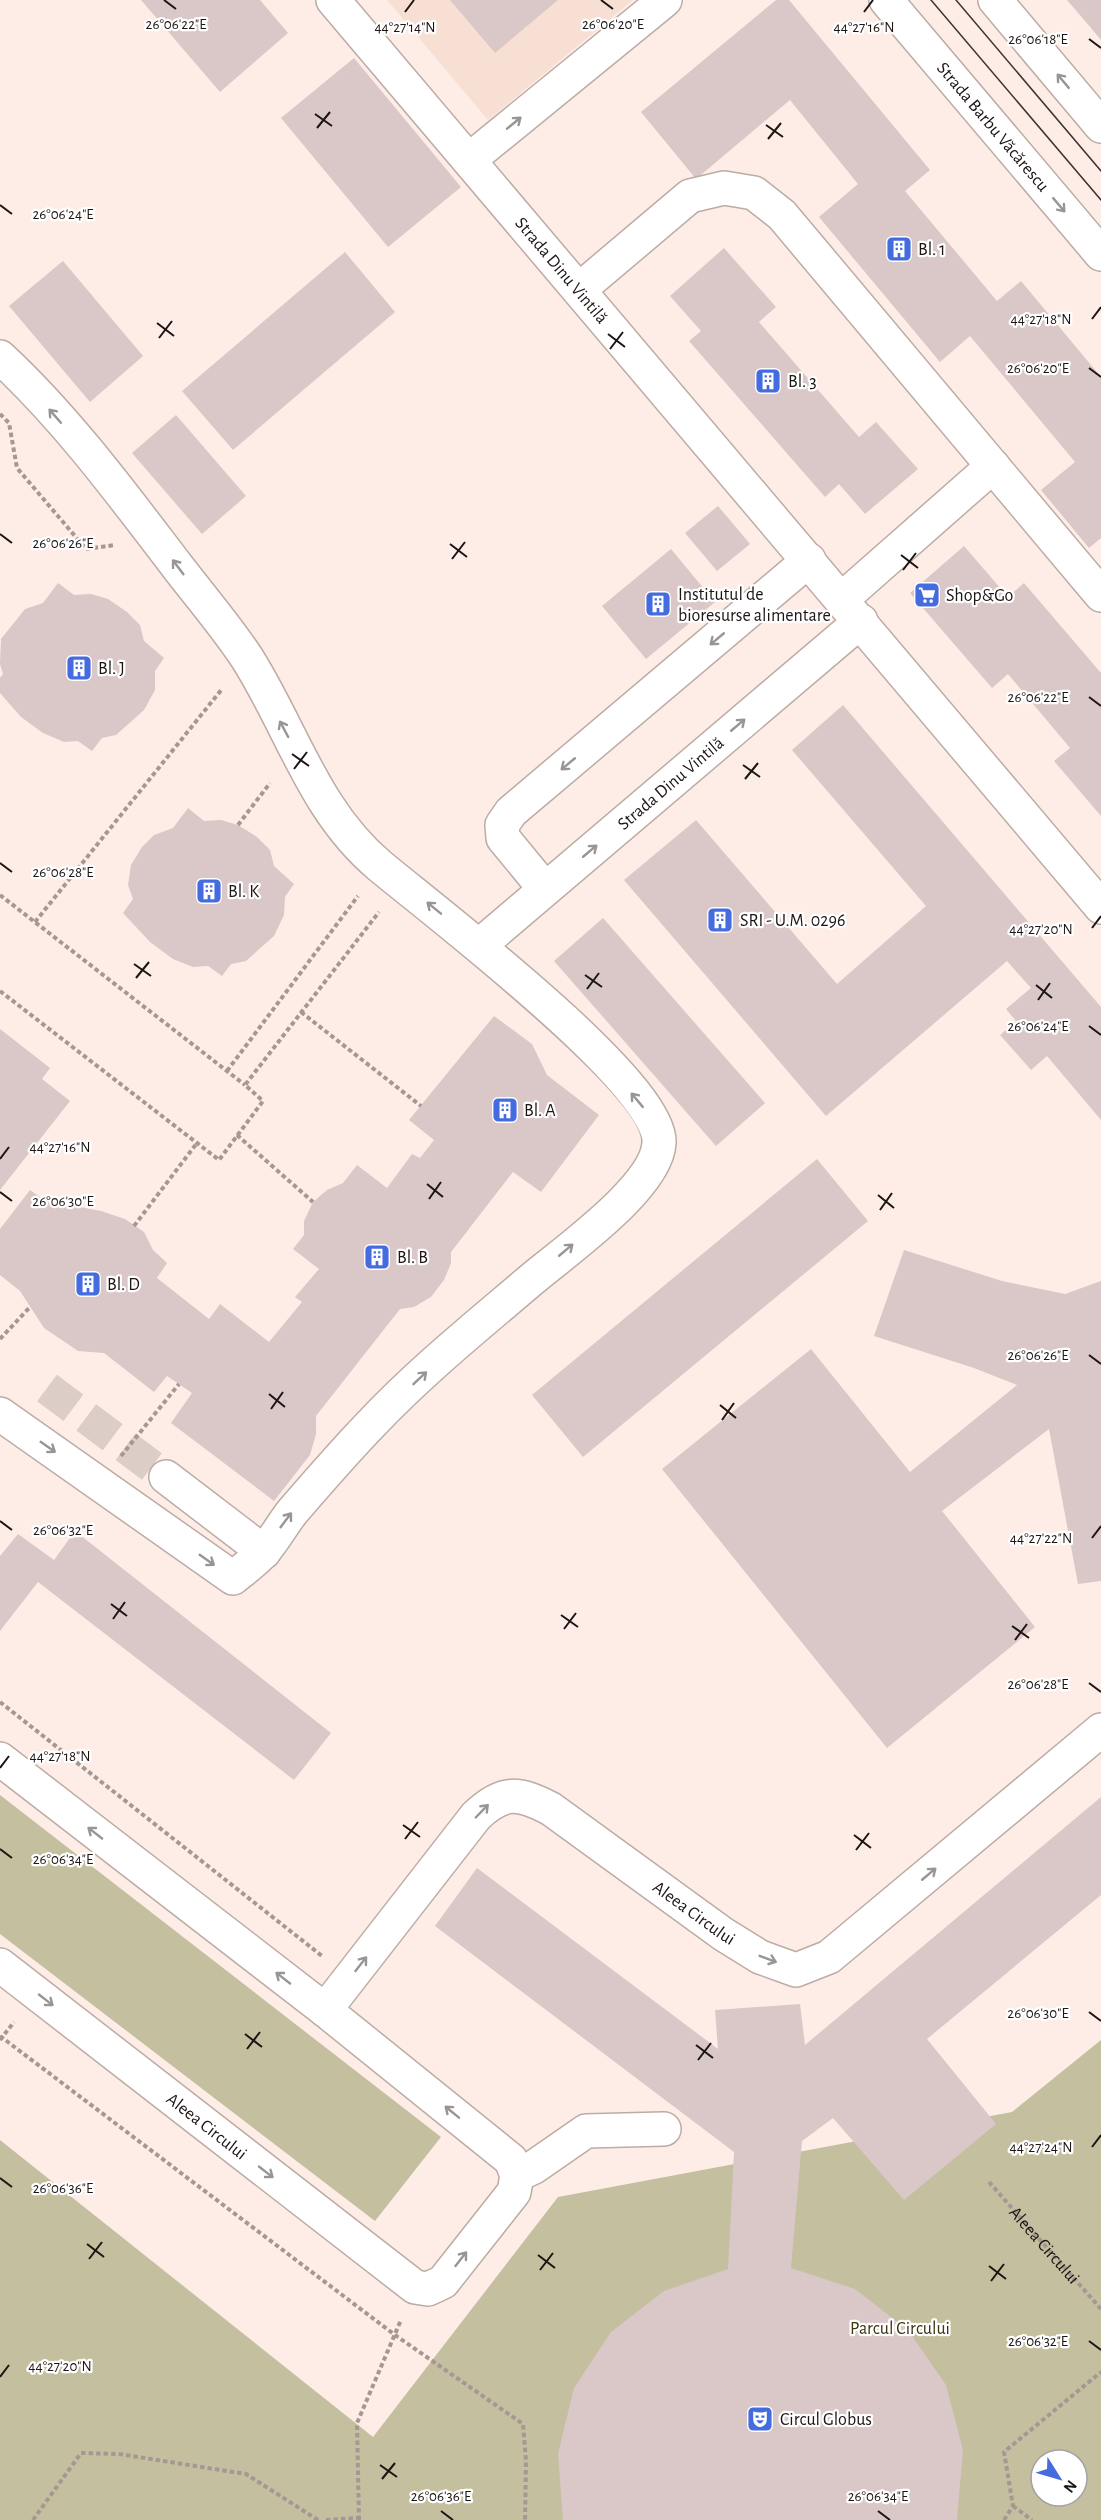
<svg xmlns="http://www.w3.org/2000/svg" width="1101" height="2520" viewBox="0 0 1101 2520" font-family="'Alegreya Sans',sans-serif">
<rect width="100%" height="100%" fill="#feede6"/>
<!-- built -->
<path fill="#f8dfd4" d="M387 0H633L488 120Z"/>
<!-- green -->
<g fill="#c4bf9f" fill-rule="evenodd">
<path d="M0 1795 441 2137 375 2221 0 1934Z"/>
<path d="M1101 2040V2520H0V2140L373 2437 558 2197 1012 2112ZM1041 2460H1077V2496H1041Z"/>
</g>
<!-- building -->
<g fill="#dac7c7">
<path d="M141 0H260L288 33 220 92Z"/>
<path d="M450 0H558L495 53Z"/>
<path d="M776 0H789L930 170 905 191 997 301 1021 281 1101 377V538L1089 548 1041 490 1075 462 970 336 940 362 819 217 858 184 790 100 696 179 641 112Z"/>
<path d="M1067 0H1101V40L1091 28Z"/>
<path d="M354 58 461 187 388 247 281 118Z"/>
<path d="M724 248 776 307 759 322 859 437 876 422 918 469 865 514 839 484 825 497 689 341 701 331 670 296Z"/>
<path d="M345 252 395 312 233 450 182 391Z"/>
<path d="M63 261 143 356 90 402 9 306Z"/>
<path d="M176 415 246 496 202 534 132 453Z"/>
<path d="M718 506 750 544 717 571 685 533Z"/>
<path d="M964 546 1008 597 1024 583 1101 673V816L1054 761 1070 748 1008 674 992 688 910 593Z"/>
<path d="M671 549 715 602 646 659 602 606Z"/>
<path d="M58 583 74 595 91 594 108 599 127 612 140 625 144 641 164 658 155 671V690L144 710 116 735 102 738 92 751 78 741 64 742 43 733 21 717 0 693V678L3 674 0 664 1 639 25 609 43 603Z"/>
<path d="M843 705 1101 1007V1120L1047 1056 1031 1070 1000 1035 1016 1021 1006 1009 1031 988 1007 961 826 1116 624 880 696 820 837 984 926 906 792 750Z"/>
<path d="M188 808 204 821 221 820 238 825 257 837 270 850 274 866 294 884 285 897 284 915 274 936 246 961 231 964 222 976 208 966 193 967 173 959 150 942 123 913 133 899 128 885 131 865 142 847 154 835 173 828Z"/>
<path d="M603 918 765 1103 716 1146 554 961Z"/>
<path d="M494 1016 532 1044 547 1075 599 1115 541 1192 513 1172 451 1252V1263L444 1280 431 1297 414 1307 400 1309 316 1416V1434L310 1455 274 1501 171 1423 192 1393 167 1376 154 1392 104 1353 78 1351 44 1328 20 1291 0 1275V1229L30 1190 44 1200 101 1211 125 1219 144 1232 153 1250 167 1263 157 1278 209 1319 220 1304 269 1342 302 1302 295 1297 319 1269 293 1249 304 1235V1221L313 1202 327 1190 343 1183 357 1165 387 1188 412 1154 420 1158 434 1140 409 1120Z"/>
<path d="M0 1029 50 1068 42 1079 70 1101 0 1190Z"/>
<path d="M817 1159 868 1221 583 1457 532 1395Z"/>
<path d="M904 1250 1002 1281 1065 1294 1101 1281V1581L1078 1584 1049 1429 942 1511 1035 1627 887 1748 662 1469 811 1349 910 1472 1017 1385 974 1368 874 1336Z"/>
<path d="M75 1531 331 1733 294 1780 38 1582 0 1631V1556L18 1534 54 1560Z"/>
<path d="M1101 1797V1895L927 2039 996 2124 904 2200 833 2118 802 2141 791 2268 855 2289 908 2330 946 2385 963 2450 957 2520H563L558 2454 574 2388 611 2332 664 2291 728 2269 734 2152 435 1926 477 1868 718 2049 715 2010 800 2004 805 2045Z"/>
</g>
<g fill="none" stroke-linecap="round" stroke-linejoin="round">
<!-- minor-tunnel -->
<path stroke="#dccdc6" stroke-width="33" stroke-dasharray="33 16" stroke-linecap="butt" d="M47 1388 166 1477"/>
<defs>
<g id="minor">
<path id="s2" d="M333 0 1101 907"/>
<path d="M469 160 665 0"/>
<path d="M580 289 690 196 724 188 754 193 782 215 1101 595"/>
<path d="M0 357C66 418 122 494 177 566 200 596 226 626 247 658 292 729 314 811 380 866 430 908 663 1084 659 1143 657 1187 564 1252 531 1280 477 1326 420 1372 371 1424 344 1452 318 1482 293 1511 283 1523 275 1539 264 1551 255 1561 243 1570 233 1578L0 1414"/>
<path d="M842 599 993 466"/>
<path d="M545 889 503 838 502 825 511 812 809 560"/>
<path id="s3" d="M480 945 861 621"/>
<path d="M166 1477 264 1552"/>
<path d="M0 1759 325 2010 511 2160 517 2175 514 2192 443 2282 428 2289 415 2287 0 1965"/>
<path id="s4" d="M325 2010 476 1816C503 1790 519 1792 551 1809L723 1934 760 1957 796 1970 829 1957 1101 1730"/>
<path d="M517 2175 534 2167 586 2131 664 2129"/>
</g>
<g id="major">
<path id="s5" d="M886 0 1101 254"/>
<path d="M995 0 1101 126"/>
</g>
</defs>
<!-- minor casing -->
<use href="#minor" stroke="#bcaca5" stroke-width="36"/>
<!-- major casing -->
<use href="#major" stroke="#bcaca5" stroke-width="36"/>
<!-- path -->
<g stroke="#a59893" stroke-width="4" stroke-dasharray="4.5 3" stroke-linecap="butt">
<path d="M0 414 9 423 17 468 86 549 115 545"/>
<path d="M238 825 270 783"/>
<path d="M0 895 245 1085"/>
<path d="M35 922 222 689"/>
<path d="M0 991 219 1160 263 1101 245 1085 379 912"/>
<path d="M301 1012 421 1106"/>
<path d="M227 1071 358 896"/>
<path d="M237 1135 313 1202"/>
<path d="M134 1226 197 1143"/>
<path d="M0 1339 29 1308"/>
<path d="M121 1456 179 1384"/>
<path d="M0 1702 322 1956"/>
<path d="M0 2036 395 2335 523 2424 526 2461 525 2520"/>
<path d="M0 2040 14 2022"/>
<path id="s1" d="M989 2182 1101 2309"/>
<path d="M1013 2506 1032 2520"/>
<path d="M33 2520 81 2453 119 2454 246 2474 318 2520"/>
<path d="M326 2520 358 2518"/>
<path d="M359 2520 357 2423 401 2320"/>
<path d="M1004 2520 1013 2506 1004 2452 1101 2372"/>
</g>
<!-- minor -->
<use href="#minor" stroke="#fff" stroke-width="33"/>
<!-- major -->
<use href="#major" stroke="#fff" stroke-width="33"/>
<!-- tram -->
<g stroke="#3c3532" stroke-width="1.5">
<path d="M931 0 1101 200"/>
<path d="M956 0 1101 171"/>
</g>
</g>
<!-- one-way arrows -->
<defs><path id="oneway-shaft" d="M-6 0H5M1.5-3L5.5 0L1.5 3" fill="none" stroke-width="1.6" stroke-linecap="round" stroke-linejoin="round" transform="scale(1.5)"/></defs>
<g stroke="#989695">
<use href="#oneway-shaft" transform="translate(1063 81) rotate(-130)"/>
<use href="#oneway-shaft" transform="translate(514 123) rotate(-39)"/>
<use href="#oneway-shaft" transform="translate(1059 205) rotate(50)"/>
<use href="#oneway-shaft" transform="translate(55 416) rotate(-131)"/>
<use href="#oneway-shaft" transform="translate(178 567) rotate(-127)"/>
<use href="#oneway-shaft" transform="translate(717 639) rotate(140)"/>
<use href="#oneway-shaft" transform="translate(738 725) rotate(-40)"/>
<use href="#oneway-shaft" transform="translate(284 729) rotate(-118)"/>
<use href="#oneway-shaft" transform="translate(568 764) rotate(140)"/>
<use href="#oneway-shaft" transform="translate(590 851) rotate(-40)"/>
<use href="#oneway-shaft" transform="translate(434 908) rotate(-141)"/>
<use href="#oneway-shaft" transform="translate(637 1100) rotate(-130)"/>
<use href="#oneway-shaft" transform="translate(566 1250) rotate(-40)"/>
<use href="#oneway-shaft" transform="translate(420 1378) rotate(-43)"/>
<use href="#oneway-shaft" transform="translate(48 1447) rotate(35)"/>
<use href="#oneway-shaft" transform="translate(286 1520) rotate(-53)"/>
<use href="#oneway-shaft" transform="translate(207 1560) rotate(35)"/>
<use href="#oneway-shaft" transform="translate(482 1811) rotate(-46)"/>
<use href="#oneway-shaft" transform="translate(95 1833) rotate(-142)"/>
<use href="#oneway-shaft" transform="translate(929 1874) rotate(-40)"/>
<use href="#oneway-shaft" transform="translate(768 1959) rotate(21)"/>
<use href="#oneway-shaft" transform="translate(361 1964) rotate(-52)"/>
<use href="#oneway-shaft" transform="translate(283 1978) rotate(-142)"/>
<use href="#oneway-shaft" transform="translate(46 2000) rotate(38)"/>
<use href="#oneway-shaft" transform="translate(452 2112) rotate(-141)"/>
<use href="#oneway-shaft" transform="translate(266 2172) rotate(38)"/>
<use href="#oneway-shaft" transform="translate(461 2259) rotate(-52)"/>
</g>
<!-- ticks -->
<path fill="none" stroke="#1b1513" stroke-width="2" d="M164 0 176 9M601 0 613 9M405 12 414 0M864 12 873 0M1089 39 1101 48M315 114 332 126M766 125 783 137M317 128 330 112M768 139 781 123M0 205 12 214M1092 319 1101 307M157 323 174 336M608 334 625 347M159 338 172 321M610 349 623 332M1089 368 1101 377M0 534 12 543M450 544 467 557M901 555 918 568M452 559 465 542M903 570 916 553M1089 697 1101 706M292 754 309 766M743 765 760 777M294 769 307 752M745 779 758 763M0 863 12 872M1092 928 1101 916M134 964 151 976M585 975 602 987M136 978 149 962M1036 985 1052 998M587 989 599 973M1038 1000 1050 983M1089 1026 1101 1035M0 1159 9 1147M427 1184 443 1197M0 1192 12 1201M878 1195 894 1208M429 1199 441 1182M880 1210 892 1193M1089 1355 1101 1364M269 1394 285 1407M720 1405 736 1418M271 1409 283 1392M722 1420 734 1403M0 1521 12 1530M1092 1538 1101 1526M111 1604 127 1616M561 1615 578 1627M113 1619 125 1602M1012 1626 1029 1638M564 1629 576 1613M1015 1640 1027 1624M1089 1683 1101 1692M0 1768 9 1756M403 1825 420 1837M854 1835 871 1848M405 1839 418 1822M0 1849 12 1858M856 1850 869 1833M1089 2012 1101 2021M245 2034 262 2047M696 2045 713 2058M247 2049 260 2032M698 2060 711 2043M1092 2147 1101 2135M0 2178 12 2187M87 2244 104 2257M538 2255 555 2268M89 2259 102 2242M989 2266 1006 2279M540 2270 553 2253M991 2281 1004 2264M1089 2341 1101 2350M0 2377 9 2365M380 2465 397 2477M382 2479 395 2463M441 2511 453 2520M878 2511 890 2520"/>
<!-- icons -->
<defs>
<symbol id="building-square" viewBox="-11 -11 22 22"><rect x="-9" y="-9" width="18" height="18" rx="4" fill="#456cdf" stroke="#fff"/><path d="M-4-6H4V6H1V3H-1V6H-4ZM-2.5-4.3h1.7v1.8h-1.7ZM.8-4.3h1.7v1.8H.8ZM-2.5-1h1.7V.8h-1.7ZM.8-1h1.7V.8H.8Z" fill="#fff"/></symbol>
<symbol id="supermarket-square" viewBox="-11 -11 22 22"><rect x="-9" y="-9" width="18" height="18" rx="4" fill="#456cdf" stroke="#fff"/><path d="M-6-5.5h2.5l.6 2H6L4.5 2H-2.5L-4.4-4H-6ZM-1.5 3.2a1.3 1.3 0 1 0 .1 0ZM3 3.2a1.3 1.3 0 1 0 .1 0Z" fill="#fff"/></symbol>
<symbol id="theatre-square" viewBox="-11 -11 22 22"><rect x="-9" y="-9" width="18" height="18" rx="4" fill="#456cdf" stroke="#fff"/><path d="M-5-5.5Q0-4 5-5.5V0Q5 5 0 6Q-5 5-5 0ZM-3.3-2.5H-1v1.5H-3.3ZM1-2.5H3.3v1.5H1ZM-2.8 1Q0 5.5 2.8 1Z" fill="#fff"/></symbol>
</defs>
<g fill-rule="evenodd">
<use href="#building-square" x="884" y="234" width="30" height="30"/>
<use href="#building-square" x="753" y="366" width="30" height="30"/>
<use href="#supermarket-square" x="912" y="580" width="30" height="30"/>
<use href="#building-square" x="643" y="589" width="30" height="30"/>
<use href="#building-square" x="64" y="653" width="30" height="30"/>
<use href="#building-square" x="194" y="876" width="30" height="30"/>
<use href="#building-square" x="705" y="905" width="30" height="30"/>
<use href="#building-square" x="490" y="1095" width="30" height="30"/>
<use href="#building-square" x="362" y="1242" width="30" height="30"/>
<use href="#building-square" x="73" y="1269" width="30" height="30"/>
<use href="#theatre-square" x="745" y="2404" width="30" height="30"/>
</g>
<g text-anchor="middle" stroke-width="4.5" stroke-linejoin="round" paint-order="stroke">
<!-- street labels -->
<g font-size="18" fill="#1b1513" stroke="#fff">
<text dy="6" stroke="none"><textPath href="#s5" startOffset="166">Strada Barbu Văcărescu</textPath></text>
<text dy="6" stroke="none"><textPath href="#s2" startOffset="354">Strada Dinu Vintilă</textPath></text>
<text dy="6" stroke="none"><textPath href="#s3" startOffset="250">Strada Dinu Vintilă</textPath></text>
<text dy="6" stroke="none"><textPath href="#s4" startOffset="506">Aleea Circului</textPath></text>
<text transform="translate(207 2126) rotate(38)" y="6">Aleea Circului</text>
<text dy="6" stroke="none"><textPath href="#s1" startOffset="84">Aleea Circului</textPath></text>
</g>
<!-- poi labels -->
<g font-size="18" fill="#1b1513" stroke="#fff" text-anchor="start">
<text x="918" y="255">Bl. 1</text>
<text x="788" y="387">Bl. 3</text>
<text x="678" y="600">Institutul de<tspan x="678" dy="21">bioresurse alimentare</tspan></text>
<text x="946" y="601">Shop&amp;Go</text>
<text x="98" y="674">Bl. J</text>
<text x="228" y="897">Bl. K</text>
<text x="740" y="926">SRI - U.M. 0296</text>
<text x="524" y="1116">Bl. A</text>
<text x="397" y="1263">Bl. B</text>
<text x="107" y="1290">Bl. D</text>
<text x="780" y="2425">Circul Globus</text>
</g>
<!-- park labels -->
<g font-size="18" fill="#3b340e" stroke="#fff">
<text x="900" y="2334">Parcul Circului</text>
</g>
</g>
<g font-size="15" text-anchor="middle" fill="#1b1513" stroke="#fff" stroke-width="4.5" stroke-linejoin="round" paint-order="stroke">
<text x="176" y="29">26°06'22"E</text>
<text x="613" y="29">26°06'20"E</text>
<text x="405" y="32">44°27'14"N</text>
<text x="864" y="32">44°27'16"N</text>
<text x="1038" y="44">26°06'18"E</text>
<text x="63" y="219">26°06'24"E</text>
<text x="1041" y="324">44°27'18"N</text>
<text x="1038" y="373">26°06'20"E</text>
<text x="63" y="548">26°06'26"E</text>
<text x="1038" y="702">26°06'22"E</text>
<text x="63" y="877">26°06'28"E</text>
<text x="1041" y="934">44°27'20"N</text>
<text x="1038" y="1031">26°06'24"E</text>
<text x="60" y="1152">44°27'16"N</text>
<text x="63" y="1206">26°06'30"E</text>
<text x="1038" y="1360">26°06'26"E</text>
<text x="63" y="1535">26°06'32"E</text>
<text x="1041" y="1543">44°27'22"N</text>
<text x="1038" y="1689">26°06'28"E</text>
<text x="60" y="1761">44°27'18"N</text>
<text x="63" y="1864">26°06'34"E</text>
<text x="1038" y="2018">26°06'30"E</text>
<text x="1041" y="2152">44°27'24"N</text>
<text x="63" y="2193">26°06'36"E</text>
<text x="1038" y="2346">26°06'32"E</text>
<text x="60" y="2371">44°27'20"N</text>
<text x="441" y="2501">26°06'36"E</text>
<text x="878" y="2501">26°06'34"E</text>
</g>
<!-- north arrow -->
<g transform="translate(1059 2478) rotate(127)"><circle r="28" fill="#ffffff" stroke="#a4a1a1" stroke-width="1.5"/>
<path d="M0-4.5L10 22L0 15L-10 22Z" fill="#456cdf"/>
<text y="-9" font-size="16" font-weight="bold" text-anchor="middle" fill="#1b1513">N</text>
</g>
</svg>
